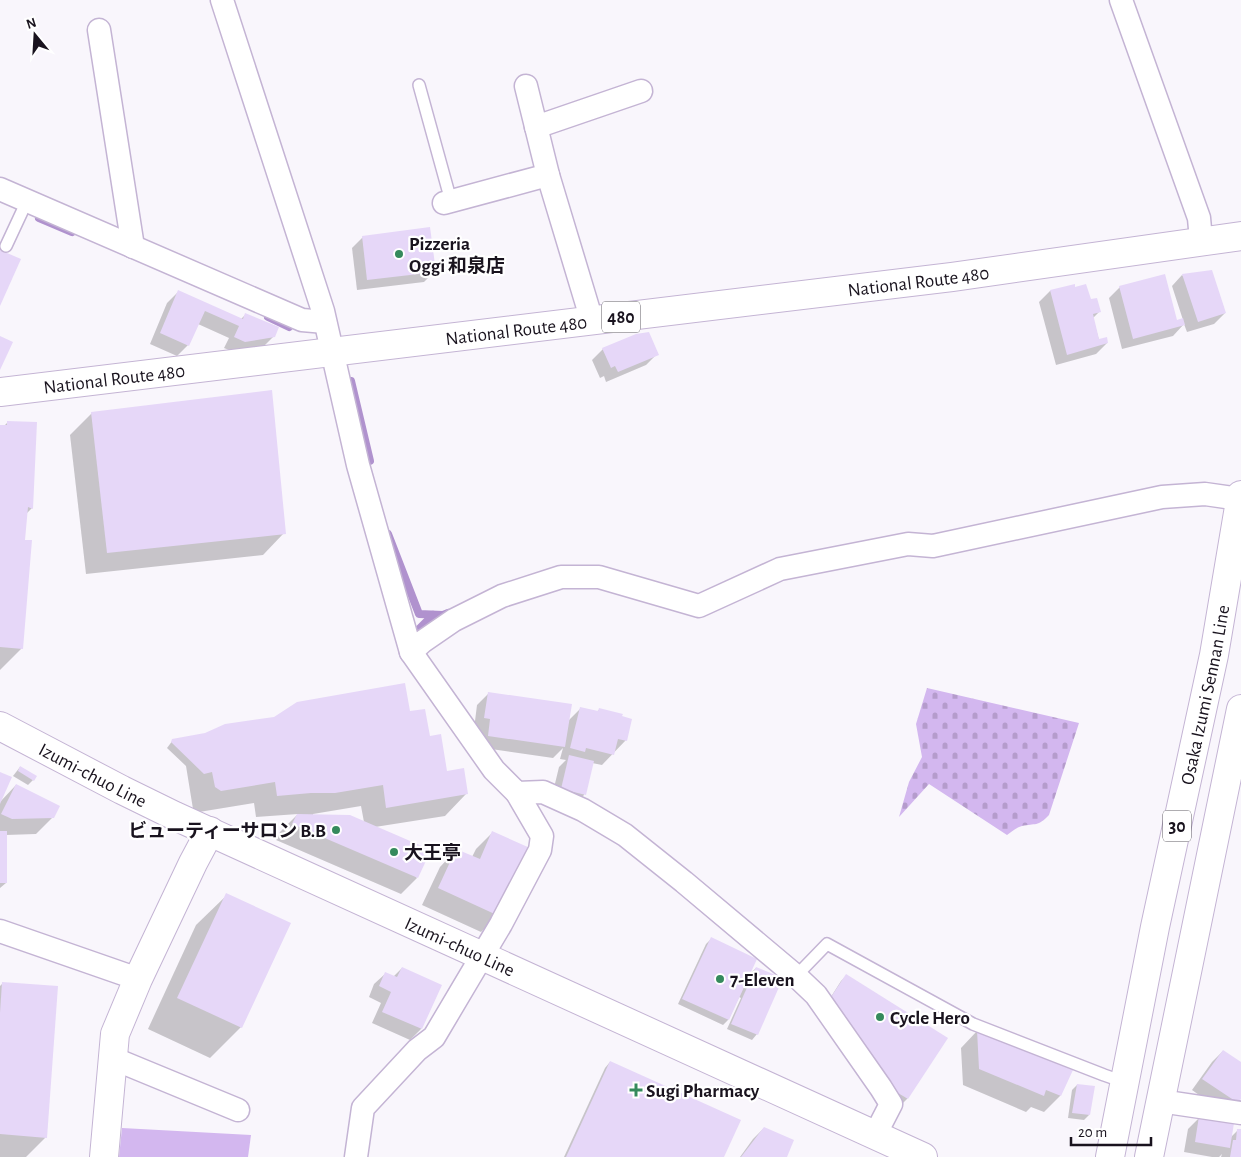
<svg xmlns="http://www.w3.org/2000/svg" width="1241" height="1157" viewBox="0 0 1241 1157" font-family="'Alegreya Sans','Noto Sans JP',sans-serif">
<defs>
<pattern id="cemetery-stones" width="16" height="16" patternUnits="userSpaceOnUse" patternTransform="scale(1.25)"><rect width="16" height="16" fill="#d3b7ef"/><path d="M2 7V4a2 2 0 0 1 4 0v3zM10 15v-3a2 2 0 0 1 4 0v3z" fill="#b59ccc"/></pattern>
</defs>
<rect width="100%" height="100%" fill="#f9f6fc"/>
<!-- cemetery -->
<path fill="url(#cemetery-stones)" d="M927 688 1079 723 1049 815C1038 827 1035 823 1022 826 1017 827 1011 832 1007 835L929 784 899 817 909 782 922 757 916 724Z"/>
<!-- green -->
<path fill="#d3b7ef" d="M122 1128 251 1135 248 1157H119Z"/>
<!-- shadow -->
<g fill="#0003" fill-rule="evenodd">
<path d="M363 237 435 271 424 282 357 290 352 248Z"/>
<path d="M1182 275 1225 313 1214 324 1187 332 1184 324 1173 336 1122 349 1109 298 1120 287 1176 321 1183 320 1172 286Z"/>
<path d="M1074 289 1090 301 1099 312 1093 318 1099 340 1107 343 1096 354 1056 365 1039 302 1050 291Z"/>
<path d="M178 292 241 319 246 314 274 336 262 348 234 352 224 348 229 338 198 324 188 345 177 356 150 344 167 303Z"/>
<path d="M603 349 657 354 646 365 606 382 604 376 600 378 592 360Z"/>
<path d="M92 413 284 533 263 555 86 574 70 435Z"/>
<path d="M8 422 32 508 26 514 24 541 22 648 0 670V426H4Z"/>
<path d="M488 694 568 721 580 709 596 712 599 710 626 740 602 765 592 763 584 795 573 806 551 800 559 767 566 760 560 759 563 748 553 758 477 747 480 729H474L477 705Z"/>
<path d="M409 713 429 738 446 772 466 794 445 816 375 827 417 878 401 894 276 840 280 832 298 814 256 817 254 803 199 812 193 809 186 766 167 748 173 740ZM361 806 364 822 313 815V814Z"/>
<path d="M20 767 33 780 28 785 13 776Z"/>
<path d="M16 785 53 817 36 834 6 835V883L0 888V802Z"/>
<path d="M492 833 498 915 481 932 422 905 440 867 456 850 472 857 476 849Z"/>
<path d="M227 895 241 1027 210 1058 148 1029 196 925Z"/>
<path d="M711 939 748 976 756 968 757 1034 752 1040 727 1029 741 998 739 997 728 1020 723 1025 678 1004 706 944Z"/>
<path d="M402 968 440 986 421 1029 410 1040 372 1023 381 1003 369 997 374 984 385 974 393 977Z"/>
<path d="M846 976 946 1038 907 1099 902 1104 827 1003 841 981Z"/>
<path d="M3 983 46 1137 26 1157H0V986Z"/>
<path d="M977 1031 1071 1071 1060 1096 1044 1112 1031 1107 1026 1112 963 1085 961 1048Z"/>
<path d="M1223 1051 1241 1064V1097L1226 1114 1192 1090 1212 1062Z"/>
<path d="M610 1062 723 1157H564L605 1068Z"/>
<path d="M1077 1085 1089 1115 1084 1120 1068 1118 1072 1090Z"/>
<path d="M1199 1118 1231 1137 1238 1130H1241V1157H1221L1222 1154 1219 1157H1212L1184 1152 1188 1129Z"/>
<path d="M764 1128 786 1157H740L753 1139Z"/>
</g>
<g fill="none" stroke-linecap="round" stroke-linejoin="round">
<!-- stream -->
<g stroke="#b092ce" stroke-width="8">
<path d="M39 218 72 232"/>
<path d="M268 317 289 327"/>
<path d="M351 381 370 461 363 463 364 467"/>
<path d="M388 534 419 614 443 615 448 613"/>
<path d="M418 630 433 615"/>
</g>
</g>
<!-- building -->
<g fill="#e6d7f8">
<path d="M430 227 436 272 367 280 362 236Z"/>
<path d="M0 250 21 259 0 306Z"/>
<path d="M1212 270 1226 313 1198 322 1182 274Z"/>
<path d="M1165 274 1177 320 1183 318 1185 325 1133 339 1119 286Z"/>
<path d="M1075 284V287L1086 284 1091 299 1097 298 1101 312 1093 314 1099 339 1107 337 1108 343 1067 355 1050 290Z"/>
<path d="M178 290 243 319 245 313 279 327 275 337 245 342 234 337 239 326 205 311 189 346 160 333Z"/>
<path d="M649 332 659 355 618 372 615 366 611 368 602 348 636 334Z"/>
<path d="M0 336 13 342 0 370Z"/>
<path d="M272 390 286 534 107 553 91 412Z"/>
<path d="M7 421 37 422 33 509 28 507 25 540H32L23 649 0 647V425H7Z"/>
<path d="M405 683 410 711 425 709 430 736 441 734 447 771 464 768 468 794 386 808 383 785 335 793H311L277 796 275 782 221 791 215 787 212 772 204 774 171 742 172 739 205 733 225 724 274 717 297 702Z"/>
<path d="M488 692 572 704 565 747 488 736 490 719 484 718Z"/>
<path d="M580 707 598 711 599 708 623 714 622 716 632 719 627 741 618 739 614 755 586 748 585 752 570 748Z"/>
<path d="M569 755 594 761 586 795 561 789Z"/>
<path d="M20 766 37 776 34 781 18 771Z"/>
<path d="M0 772 12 777 0 804Z"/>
<path d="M16 784 60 806 54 818 12 819 1 814Z"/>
<path d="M297 814 350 815 431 850 418 878 292 824Z"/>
<rect x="0" y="831" width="7" height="52"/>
<path d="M492 831 530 848 499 916 438 888 456 849 480 859Z"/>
<path d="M226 893 291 923 242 1028 177 998Z"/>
<path d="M711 937 757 959 729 1020 682 999Z"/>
<path d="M402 967 442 985 422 1029 382 1012 391 992 379 986 385 972 397 977Z"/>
<path d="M756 967 783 978 758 1035 731 1024Z"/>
<path d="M846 974 948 1038 908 1099 898 1093 831 997Z"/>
<path d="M2 982 58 986 47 1138 0 1134V1013Z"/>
<path d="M977 1030 1073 1070 1061 1096 1046 1090 1044 1096 979 1069Z"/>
<path d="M1223 1050 1241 1062V1099L1238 1103 1202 1079Z"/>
<path d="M610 1061 741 1120 724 1157H566Z"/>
<path d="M1077 1084 1095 1086 1090 1115 1072 1113Z"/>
<path d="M1199 1116 1234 1123 1230 1148 1195 1142Z"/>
<path d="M764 1127 794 1140 787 1157H741Z"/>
<path d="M1237 1129H1241V1157H1230L1233 1140H1236Z"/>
</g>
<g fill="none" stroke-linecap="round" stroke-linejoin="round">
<defs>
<g id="lane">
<path d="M419 85 451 201"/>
<path d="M6 246 27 201"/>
<path d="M796 976 827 944 973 1024 1104 1075 1124 1082"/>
</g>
<g id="street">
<path d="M222 0 323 311 358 465 411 652 494 770 517 793 543 792 583 810 625 835 684 882 796 976 816 995 881 1088 891 1104 875 1135"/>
<path d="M1121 0 1199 218 1201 240"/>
<path d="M99 30 133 247"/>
<path d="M526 86 548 175 592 321"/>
<path d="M536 127 641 91"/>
<path d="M0 189 302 320 325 322"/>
<path d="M444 203 548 175"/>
<path d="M411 652 422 642 454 620 502 596 561 577H599L699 606 780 569 908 544 933 546 1162 497 1205 494 1240 499"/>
<path d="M0 931 138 979"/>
<path d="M112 1058 238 1110"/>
<path d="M1160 1101 1241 1113"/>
<path d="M356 1157 363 1108 417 1050 434 1037 501 924 540 850 542 836 517 793"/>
</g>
<g id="secondary">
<path id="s1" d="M0 726 122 790 175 816 923 1157"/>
<path d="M104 1157 115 1034 138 979 193 863 210 831"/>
</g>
<g id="primary">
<path id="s2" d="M1110 1157 1155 927 1214 655 1241 495"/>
<path d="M1149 1157 1241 709"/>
</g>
<g id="highway">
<path id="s3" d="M0 392 952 277 1241 236"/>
</g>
</defs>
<!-- lane casing -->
<use href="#lane" stroke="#c4b4d4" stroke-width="14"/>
<!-- street casing -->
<use href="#street" stroke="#c4b4d4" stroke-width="25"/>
<!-- secondary casing -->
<use href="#secondary" stroke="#c4b4d4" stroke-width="30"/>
<!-- primary casing -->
<use href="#primary" stroke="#c4b4d4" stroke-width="30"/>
<!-- highway casing -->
<use href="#highway" stroke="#c4b4d4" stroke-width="30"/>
<!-- lane -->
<use href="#lane" stroke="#fff" stroke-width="11"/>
<!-- street -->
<use href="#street" stroke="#fff" stroke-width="22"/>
<!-- secondary -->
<use href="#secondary" stroke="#fff" stroke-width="28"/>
<!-- primary -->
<use href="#primary" stroke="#fff" stroke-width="28"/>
<!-- highway -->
<use href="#highway" stroke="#fff" stroke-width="28"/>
</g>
<!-- markers -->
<g fill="#358a5d" stroke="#fff" stroke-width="2">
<circle cx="399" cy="254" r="5"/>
<circle cx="336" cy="830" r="5"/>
<circle cx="394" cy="852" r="5"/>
<circle cx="720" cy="979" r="5"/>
<circle cx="880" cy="1017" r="5"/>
<path d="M633.5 1082.5h5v5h5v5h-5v5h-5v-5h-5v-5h5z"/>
</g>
<g text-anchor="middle" stroke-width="4.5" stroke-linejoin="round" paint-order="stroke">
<!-- shield labels -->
<g fill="#fff" stroke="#5e5a62" stroke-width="1">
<rect x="602" y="301.5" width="38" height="31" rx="4"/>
<rect x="1163" y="810.5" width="28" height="31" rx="4"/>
</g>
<g font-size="18" font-weight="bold" fill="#19131e">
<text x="621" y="323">480</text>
<text x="1177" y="832">30</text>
</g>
<!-- poi labels -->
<g font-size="19" font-weight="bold" fill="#19131e" stroke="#fff" text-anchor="start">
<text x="409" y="250">Pizzeria<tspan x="409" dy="22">Oggi 和泉店</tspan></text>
<text x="326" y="837" text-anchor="end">ビューティーサロン B.B</text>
<text x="404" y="859">大王亭</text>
<text x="730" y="986">7-Eleven</text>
<text x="890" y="1024">Cycle Hero</text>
<text x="646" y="1097">Sugi Pharmacy</text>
</g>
<!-- street labels -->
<g font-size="19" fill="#19131e" stroke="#fff">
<text dy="7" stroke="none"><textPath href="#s3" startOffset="925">National Route 480</textPath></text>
<text dy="7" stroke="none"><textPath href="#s3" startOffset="520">National Route 480</textPath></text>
<text dy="7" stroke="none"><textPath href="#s3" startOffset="115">National Route 480</textPath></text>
<text dy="7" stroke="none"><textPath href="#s2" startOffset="472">Osaka Izumi Sennan Line</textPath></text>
<text dy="7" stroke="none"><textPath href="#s1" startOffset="105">Izumi-chuo Line</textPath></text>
<text dy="7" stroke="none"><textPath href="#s1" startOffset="510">Izumi-chuo Line</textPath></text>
</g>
</g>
<!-- north arrow -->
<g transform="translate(35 35) rotate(342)" stroke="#ffffff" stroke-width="4" paint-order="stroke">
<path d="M0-4L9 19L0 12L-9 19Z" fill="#19131e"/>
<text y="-8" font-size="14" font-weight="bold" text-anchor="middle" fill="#19131e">N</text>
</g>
<!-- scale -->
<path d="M1071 1137v8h80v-8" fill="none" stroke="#19131e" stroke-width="2.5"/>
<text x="1078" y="1137" font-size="15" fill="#19131e" stroke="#ffffff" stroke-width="4" paint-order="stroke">20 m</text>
</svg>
